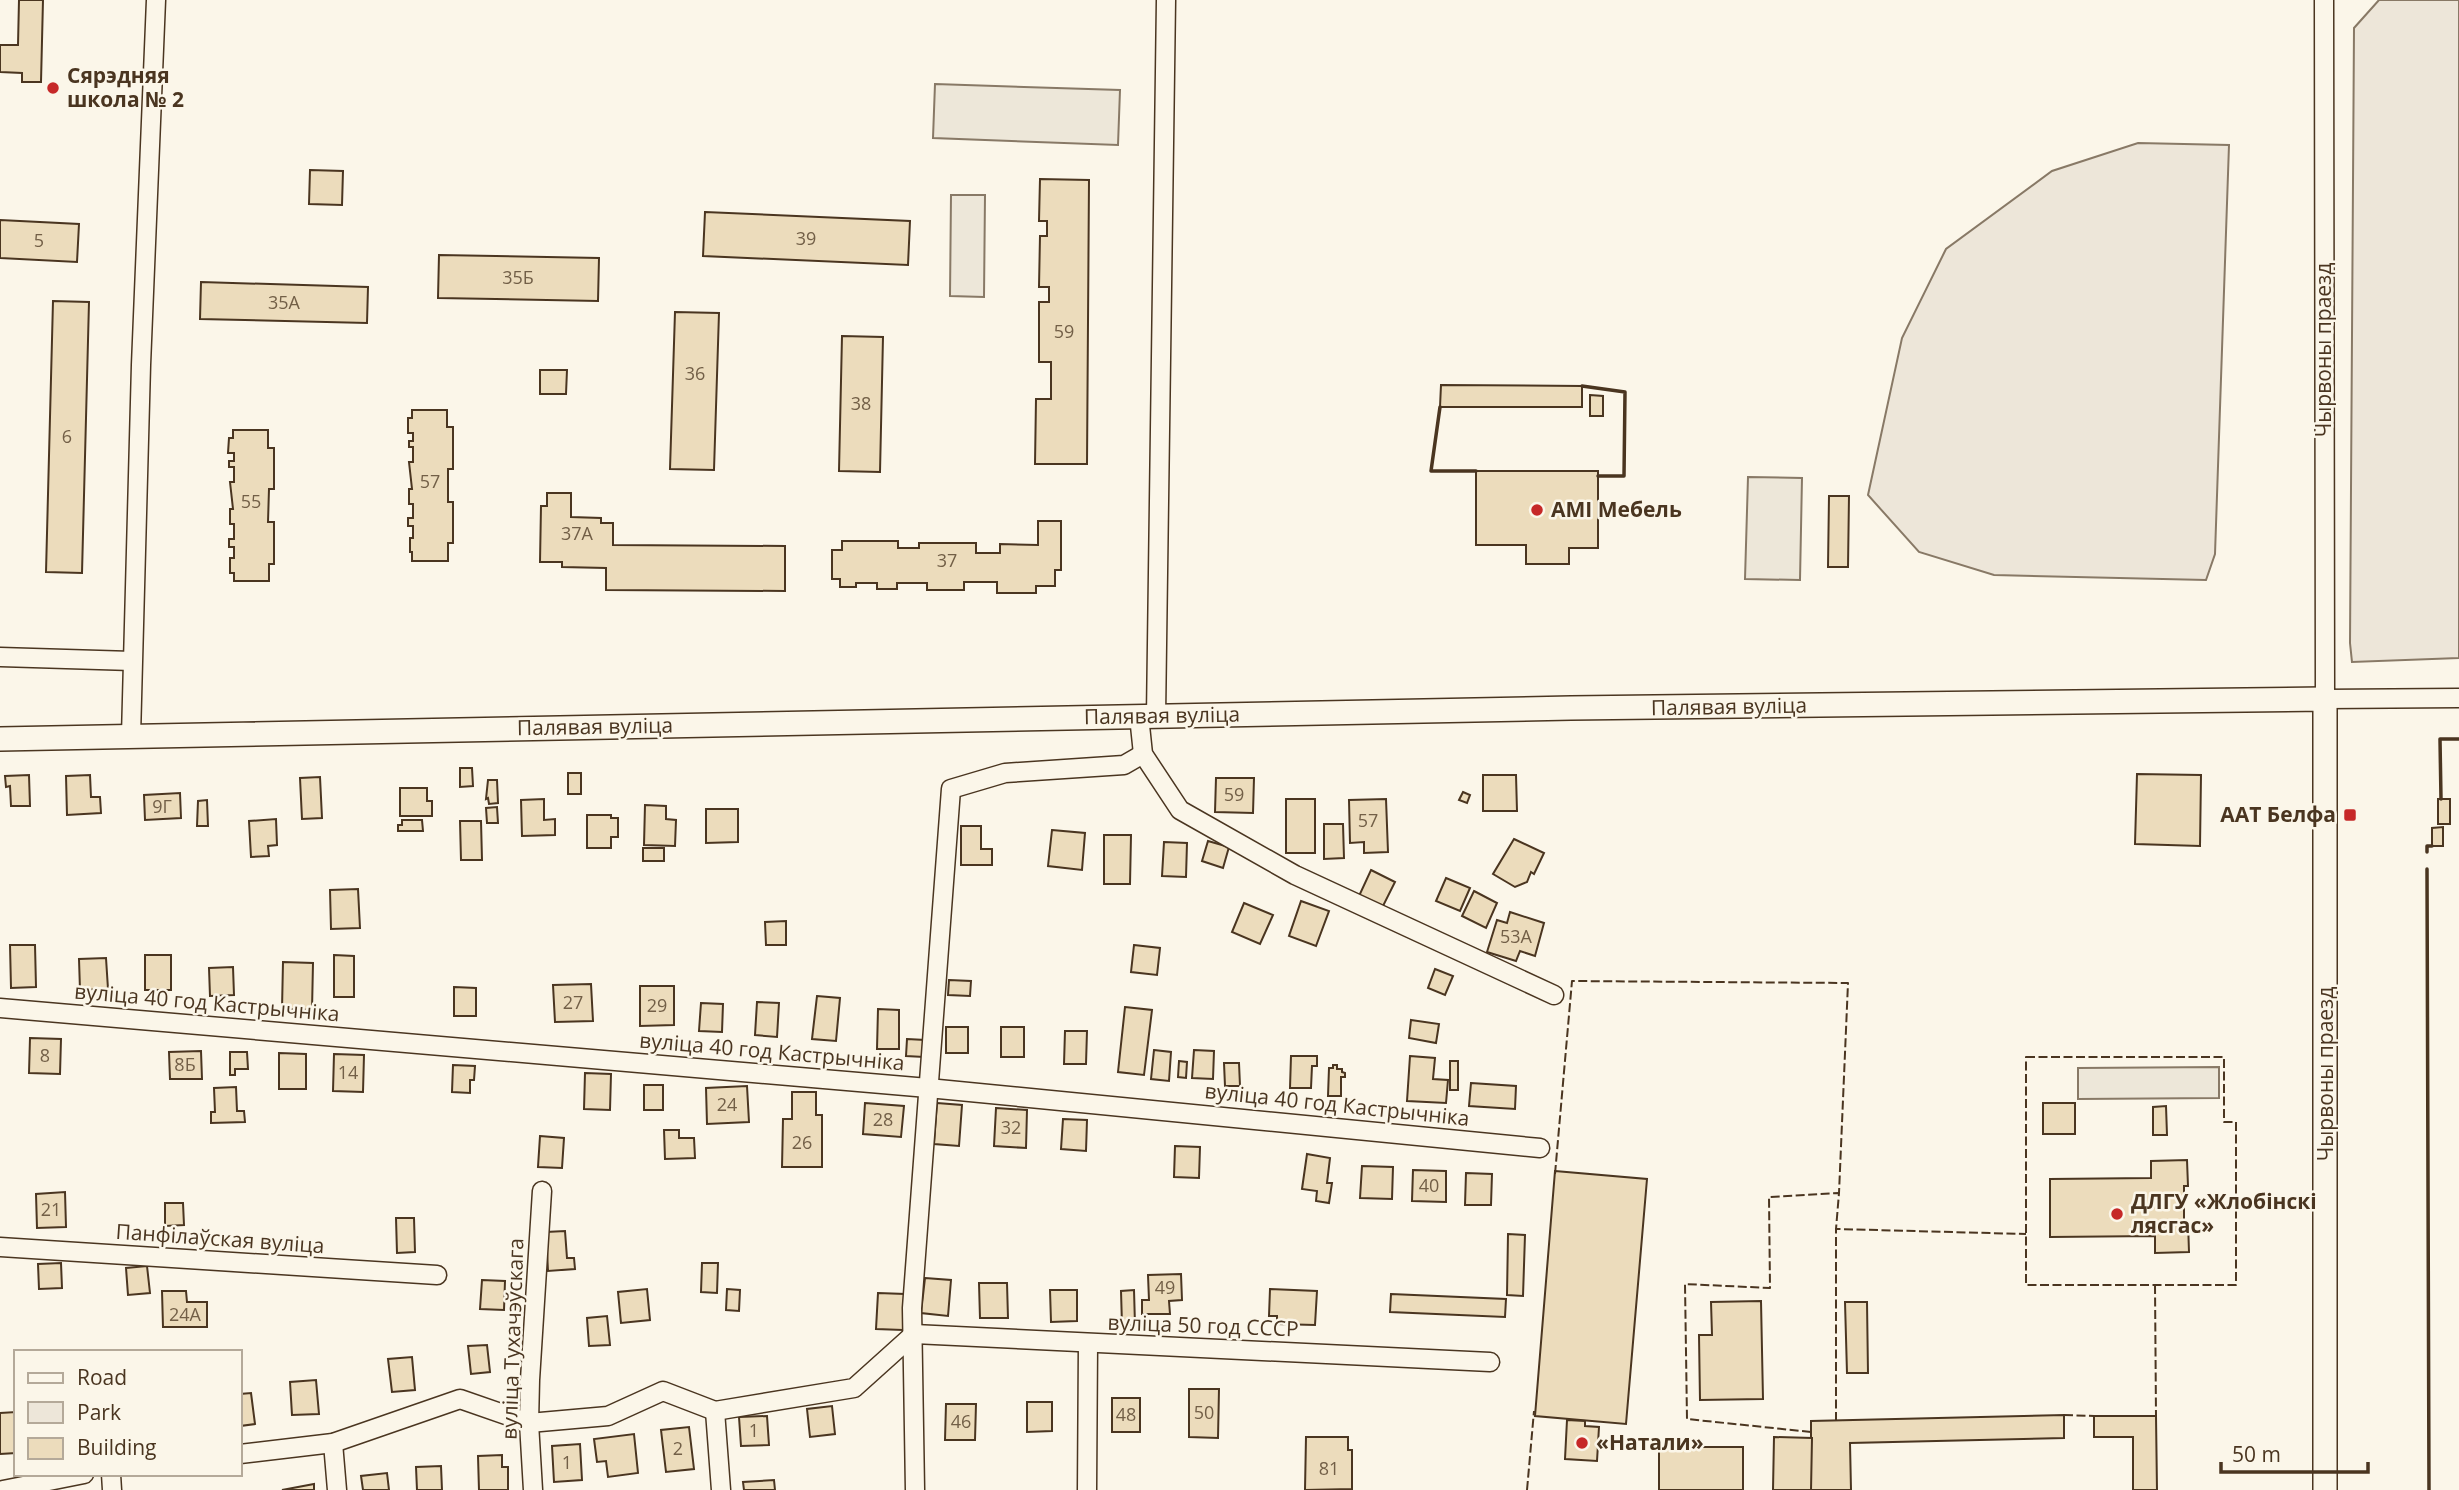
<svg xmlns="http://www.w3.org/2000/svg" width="2459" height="1490" viewBox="0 0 2459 1490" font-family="'Open Sans',sans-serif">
<rect width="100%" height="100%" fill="#fbf6e9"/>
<!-- green -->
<g fill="#ede6d9" stroke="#887966" stroke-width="2">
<path d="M2379 0H2459V658L2352 662 2350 643 2354 28Z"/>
<path d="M2138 143 2229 145 2215 554 2206 580 1994 575 1919 552 1868 495 1902 338 1946 249 2052 171Z"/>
</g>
<!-- parking -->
<g fill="#ede7d9" stroke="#887966" stroke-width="2">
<path d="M935 84 1120 90 1118 145 933 138Z"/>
<path d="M951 195H985L984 297 950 296Z"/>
<path d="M1748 477 1802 478 1800 580 1745 579Z"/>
<path d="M2219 1067V1098L2078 1099V1068Z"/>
</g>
<!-- building -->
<g fill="#ecdcbc" stroke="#4a3520" stroke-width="2">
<path d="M19 0H43L41 82H22V73L0 72V45H18Z"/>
<path d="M310 170 343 171 342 205 309 204Z"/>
<path d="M1040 179 1089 180 1087 464H1035L1036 399H1051V362H1039V302H1049V287H1039L1040 236H1047V221H1039Z"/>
<path d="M705 212 910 221 908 265 703 256Z"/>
<path d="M0 220 79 224 77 262 0 258Z"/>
<path d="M439 255 599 258 598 301 438 298Z"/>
<path d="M201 282 368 287 367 323 200 319Z"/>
<path d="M53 301 89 302 82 573 46 572Z"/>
<path d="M675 312 719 313 714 470 670 469Z"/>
<path d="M842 336 883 337 880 472 839 471Z"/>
<path d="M540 370H567L566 394H540Z"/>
<path d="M1441 385 1582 386V407H1440Z"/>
<path d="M1590 395 1603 396V416H1590Z"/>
<path d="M412 410H447V427H453V469H448V502H453V543H448V561H412V552H410V538H413V526H408V518H413V504H409V489H412L409 462H413V447H409V441H413V433H408V418H412Z"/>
<path d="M233 430H268V448H274V489H269L268 522H274V564H269V581H234V573H230V558H234V547H229V539H234V524H230V509H233L230 482H234V467H229V461H234V453H228L229 438H233Z"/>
<path d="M1476 471H1598V548H1569V564H1526V545H1476Z"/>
<path d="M547 493H571V517L601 518V523H613V545L785 546V591L606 590V568L562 567V562H540L541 506H547Z"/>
<path d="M1829 496H1849L1848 567H1828Z"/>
<path d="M1038 521H1061V570H1055V586H1036V593H997V582H964V590H927V583H897V589H877V583H856V587H840V579H832V550H842V541H898V548H919V543H976V553H1000V544L1038 545Z"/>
<path d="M460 768H472L473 786 460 787Z"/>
<rect x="568" y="773" width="13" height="21"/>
<path d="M2137 774 2201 775 2200 846 2135 844Z"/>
<path d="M29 775 30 806H11L10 786 6 787 5 776Z"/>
<path d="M90 775 91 797H100L101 813 67 815 66 776Z"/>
<path d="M1483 775H1516L1517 811H1483Z"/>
<path d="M320 777 322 818 302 819 300 778Z"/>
<path d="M1216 778H1254L1253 813 1215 812Z"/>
<path d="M488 780H497L498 803 489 804 488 798 486 799Z"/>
<path d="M400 788H427V801H432V816H400Z"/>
<path d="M1463 792 1470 795 1467 803 1459 800Z"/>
<path d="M180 793 181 818 145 820 144 795Z"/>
<path d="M544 799V820L555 819V835L522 836 521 800Z"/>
<rect x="1286" y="799" width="29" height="54"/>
<path d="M1386 799 1388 852 1364 853V842L1350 843 1349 800Z"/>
<rect x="2438" y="799" width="12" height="25"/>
<path d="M207 800 208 826H197L198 801Z"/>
<path d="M645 805 666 806V819L676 820 675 846 644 845Z"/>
<path d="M497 807 498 823H487L486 808Z"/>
<path d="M706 809H738V842L706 843Z"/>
<path d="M587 815H611V818H618V837H611V848H587Z"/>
<path d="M276 819 277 845 268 846 269 856 251 857 249 821Z"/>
<path d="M402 820H422L423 831H398V825H402Z"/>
<path d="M460 821H481L482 860H461Z"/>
<path d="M1324 824H1343L1344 858 1324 859Z"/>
<path d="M961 826H981V849H992V865H961Z"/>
<path d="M2443 827V846H2432V828Z"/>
<path d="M1052 830 1085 833 1082 870 1048 866Z"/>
<path d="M1104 835H1131L1130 884H1104Z"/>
<path d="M1514 839 1544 853 1534 874 1531 872 1527 882 1515 887 1493 874Z"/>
<path d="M1208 841 1229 847 1223 868 1202 861Z"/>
<path d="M1164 842 1187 843 1186 877 1162 876Z"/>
<rect x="643" y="848" width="21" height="13"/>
<path d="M1371 870 1395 882 1382 908 1359 896Z"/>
<path d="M1446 878 1470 888 1460 911 1436 901Z"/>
<path d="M358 889 360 928 331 929 330 890Z"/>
<path d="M1474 891 1497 903 1486 928 1462 916Z"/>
<path d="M1301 901 1329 911 1316 946 1289 936Z"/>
<path d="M1244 903 1273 915 1260 944 1232 932Z"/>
<path d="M1510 912 1544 923 1535 956 1520 951 1516 961 1487 952 1497 920 1507 923Z"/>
<path d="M786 921V945H766L765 922Z"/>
<path d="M10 945H35L36 987 11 988Z"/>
<path d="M1134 945 1160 948 1157 975 1131 972Z"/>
<rect x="145" y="955" width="26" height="35"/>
<path d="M334 955 354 956V997H334Z"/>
<path d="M106 958 108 989 80 990 79 959Z"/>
<path d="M283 962 313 963 312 1010 282 1009Z"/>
<path d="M233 967 234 995 210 996 209 968Z"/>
<path d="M1435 969 1453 976 1445 995 1428 988Z"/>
<path d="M949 980 971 981 970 996 948 995Z"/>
<path d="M591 984 593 1021 555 1022 553 985Z"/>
<path d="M640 986H674V1025L640 1026Z"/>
<path d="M454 987 476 988V1016H454Z"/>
<path d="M817 996 840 998 836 1041 812 1039Z"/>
<path d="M757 1002 779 1003 777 1037 755 1035Z"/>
<path d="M701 1003 723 1004 722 1032 699 1031Z"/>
<path d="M1125 1007 1152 1010 1144 1075 1118 1072Z"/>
<path d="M878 1009 899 1010V1049H877Z"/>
<path d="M1411 1020 1439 1024 1436 1043 1409 1038Z"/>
<rect x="946" y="1027" width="22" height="26"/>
<rect x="1001" y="1027" width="23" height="30"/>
<path d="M1065 1031H1087L1086 1064H1064Z"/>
<path d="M30 1038 61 1039 60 1074 29 1073Z"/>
<path d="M907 1039 925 1040 924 1057 906 1056Z"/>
<path d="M1154 1050 1171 1052 1169 1081 1151 1079Z"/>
<path d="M1194 1050 1214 1051 1213 1079 1192 1078Z"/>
<path d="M201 1051 202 1079H170L169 1052Z"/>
<path d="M230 1052H247L248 1069H235V1075H230Z"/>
<path d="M279 1053 306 1054V1089H279Z"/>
<path d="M334 1054 364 1055 363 1092 333 1091Z"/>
<path d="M1291 1056H1317V1066H1312L1311 1088H1290Z"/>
<path d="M1410 1056 1435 1058 1433 1079 1448 1080 1446 1103 1407 1101Z"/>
<path d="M1179 1061 1187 1062 1186 1078 1178 1077Z"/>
<rect x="1450" y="1061" width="8" height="29"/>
<path d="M1224 1063H1239L1240 1086H1225Z"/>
<path d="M453 1065 475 1066 474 1080H470V1093L452 1092Z"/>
<path d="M1333 1065H1337V1069H1342V1072L1345 1073V1077H1341V1096H1328L1329 1068H1333Z"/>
<path d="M585 1073 611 1074 610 1110 584 1109Z"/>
<path d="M1471 1083 1516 1086 1515 1109 1469 1106Z"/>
<rect x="644" y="1085" width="19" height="25"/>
<path d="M747 1086 749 1122 707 1124 706 1088Z"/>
<path d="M236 1087 237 1111H244L245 1122 211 1123V1112H215L214 1088Z"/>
<path d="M792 1092H816V1115H822V1167H782L783 1119H792Z"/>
<path d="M865 1103 904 1106 901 1137 863 1134Z"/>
<path d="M937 1103 962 1105 959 1146 934 1144Z"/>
<rect x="2043" y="1103" width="32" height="31"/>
<path d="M2166 1106 2167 1135H2153V1107Z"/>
<path d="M996 1108 1027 1110 1026 1148 994 1146Z"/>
<path d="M1063 1119 1087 1120 1086 1151 1061 1149Z"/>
<path d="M664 1130H679V1138H694L695 1158 665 1159Z"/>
<path d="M540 1136 564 1138 562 1168 538 1167Z"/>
<path d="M1175 1146 1200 1147 1199 1178 1174 1177Z"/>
<path d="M1307 1154 1330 1158 1327 1183H1332L1329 1203 1316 1201 1317 1191 1302 1189Z"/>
<path d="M2187 1160 2188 1186H2184V1222H2188L2189 1252 2155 1253V1236L2050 1237V1179L2151 1178V1161Z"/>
<path d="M1362 1166 1393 1167 1392 1199 1360 1198Z"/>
<path d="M1413 1170 1446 1171V1202L1412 1201Z"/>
<path d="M1555 1171 1647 1179 1626 1424 1535 1416Z"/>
<path d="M1466 1173 1492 1174 1491 1205H1465Z"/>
<path d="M65 1192 66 1227 37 1228 36 1194Z"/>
<path d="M165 1203H183L184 1225 165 1226Z"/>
<path d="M396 1218H414L415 1252 397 1253Z"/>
<path d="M565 1231 567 1258H574L575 1269 548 1271 546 1232Z"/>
<path d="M1508 1234 1525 1235 1523 1296 1507 1295Z"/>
<path d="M61 1263 62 1288 39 1289 38 1264Z"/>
<path d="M702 1263H718L717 1293 701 1292Z"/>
<path d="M147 1266 150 1293 128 1295 126 1268Z"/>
<path d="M1181 1274 1182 1300 1169 1301 1170 1314H1142V1300H1149L1148 1275Z"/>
<path d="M925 1278 951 1280 948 1316 921 1313Z"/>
<path d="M482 1280 505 1281 504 1310 480 1309Z"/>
<path d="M979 1283H1007L1008 1318H980Z"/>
<path d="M647 1289 650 1320 621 1323 618 1292Z"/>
<path d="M727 1289 740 1290 739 1311 726 1310Z"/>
<path d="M1270 1289 1317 1291 1315 1325 1277 1324V1316H1269Z"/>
<path d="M1050 1290H1077V1321L1051 1322Z"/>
<path d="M1134 1290 1135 1325H1122L1121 1291Z"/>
<path d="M162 1291H186L187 1302H207V1327H163Z"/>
<path d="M878 1293 905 1294 903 1330 876 1329Z"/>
<path d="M1391 1294 1506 1299 1505 1317 1390 1312Z"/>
<path d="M1761 1301 1763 1399 1700 1400 1699 1335H1712L1711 1302Z"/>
<path d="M1845 1302H1867L1868 1373H1847Z"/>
<path d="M607 1316 610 1345 589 1346 587 1318Z"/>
<path d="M487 1345 490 1372 471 1374 468 1346Z"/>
<path d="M412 1357 415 1390 392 1392 388 1359Z"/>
<path d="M316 1380 319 1414 292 1415 290 1382Z"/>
<path d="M1189 1389H1219L1218 1438 1189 1437Z"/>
<path d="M251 1393 255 1424 240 1426V1394Z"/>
<rect x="1112" y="1398" width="28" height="34"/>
<path d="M1027 1402H1052V1431L1027 1432Z"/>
<path d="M946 1404H976L975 1440H945Z"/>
<path d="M832 1406 835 1434 810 1437 807 1409Z"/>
<path d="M16 1412V1453L0 1454V1413Z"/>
<path d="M2064 1415V1438L1850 1443 1851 1490H1811V1421Z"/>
<path d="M767 1416 769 1445 741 1446 739 1417Z"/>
<path d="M2094 1416H2156L2157 1490H2133V1437H2094Z"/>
<path d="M1567 1420 1585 1421V1426L1599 1427 1597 1461 1565 1459Z"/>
<path d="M689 1427 694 1469 666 1472 661 1430Z"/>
<path d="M634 1434 638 1473 608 1477 606 1461 597 1462 594 1439Z"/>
<path d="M1306 1437H1348V1450H1352V1489L1305 1490Z"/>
<path d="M1774 1437 1812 1438 1811 1490H1773Z"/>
<path d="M580 1444 582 1480 554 1482 552 1446Z"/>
<rect x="1659" y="1447" width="84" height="43"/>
<path d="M502 1455V1467H508V1490H479L478 1456Z"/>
<path d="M441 1466 442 1490H417L416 1467Z"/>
<path d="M387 1473 389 1490H363L361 1476Z"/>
<path d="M774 1480 775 1490H744L743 1482Z"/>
<path d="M314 1484V1490H282Z"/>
</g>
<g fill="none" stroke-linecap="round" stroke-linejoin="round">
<defs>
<g id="minor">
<path d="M2324 0 2325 699 2459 698"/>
<path d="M0 657 132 661"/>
<path d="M1139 716 1143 754 1180 810 1295 875 1554 995"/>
<path d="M1156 716 1166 0"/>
<path d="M131 736 141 365 156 0"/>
<path d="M0 1008 928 1088 1540 1148"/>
<path d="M0 1247 437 1275"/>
<path d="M715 1411 721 1490"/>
<path d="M333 1443 337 1490"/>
<path d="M240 1454 333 1443 460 1399 529 1423 608 1416 663 1391 715 1411 854 1388 914 1334 1490 1362"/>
<path d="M111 1474 112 1490"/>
<path d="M3 1490 84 1474"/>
<path d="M533 1490 529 1423 530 1380 542 1191"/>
<path d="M915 1490 912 1308 951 789 1005 773 1124 765 1143 754"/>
<path d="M1087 1490 1088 1344"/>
</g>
<path id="tertiary" d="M0 739 1571 708 2325 699V1490"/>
</defs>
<!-- minor casing -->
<use href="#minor" stroke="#4a3520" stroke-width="21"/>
<!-- tertiary casing -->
<use href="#tertiary" stroke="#4a3520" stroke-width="26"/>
<!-- minor -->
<use href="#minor" stroke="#fbf6e9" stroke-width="18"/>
<!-- tertiary -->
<use href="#tertiary" stroke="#fbf6e9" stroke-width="23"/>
<!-- fence -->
<g stroke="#4a3520" stroke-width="2" stroke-dasharray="9 3.5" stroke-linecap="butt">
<path d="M2026 1057H2224V1122H2236V1285H2026Z"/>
<path d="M1555 1174 1572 981 1848 983 1839 1193"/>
<path d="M2155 1285 2156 1416"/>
<path d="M2064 1415 2094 1416"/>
<path d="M1836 1421V1229L2026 1234"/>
<path d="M1811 1432 1687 1419 1685 1284 1770 1288 1769 1197 1839 1193 1836 1229"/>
<path d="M1527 1490 1534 1411"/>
</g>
<!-- wall -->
<g stroke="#4a3520" stroke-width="3.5">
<path d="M1582 386 1625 392 1624 476H1598"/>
<path d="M1440 407 1431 471H1476"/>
<path d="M2441 799 2440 739H2459"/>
<path d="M2427 852V846H2432"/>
<path d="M2427 869 2429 1490"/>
</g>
</g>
<!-- markers -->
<g fill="#c62828" stroke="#fbf6e9" stroke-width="2.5">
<circle cx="53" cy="88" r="7"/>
<circle cx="1537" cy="510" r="7"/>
<rect x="2343" y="808" width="14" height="14" rx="3.5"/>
<circle cx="2117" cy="1214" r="7"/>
<circle cx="1582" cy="1443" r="7"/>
</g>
<g text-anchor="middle" stroke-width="5" stroke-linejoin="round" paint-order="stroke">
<!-- number labels -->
<g font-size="18" fill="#725f47">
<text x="806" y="245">39</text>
<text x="39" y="247">5</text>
<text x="518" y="284">35Б</text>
<text x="284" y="309">35А</text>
<text x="1064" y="338">59</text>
<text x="695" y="380">36</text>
<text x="861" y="410">38</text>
<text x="67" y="443">6</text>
<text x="430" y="488">57</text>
<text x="251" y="508">55</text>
<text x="577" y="540">37А</text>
<text x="947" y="567">37</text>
<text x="1234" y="801">59</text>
<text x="162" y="813">9Г</text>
<text x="1368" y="827">57</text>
<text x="1516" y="943">53А</text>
<text x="573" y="1009">27</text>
<text x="657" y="1012">29</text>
<text x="45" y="1062">8</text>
<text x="185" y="1071">8Б</text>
<text x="348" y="1079">14</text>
<text x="727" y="1111">24</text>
<text x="883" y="1126">28</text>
<text x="1011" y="1134">32</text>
<text x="802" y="1149">26</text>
<text x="1429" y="1192">40</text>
<text x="51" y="1216">21</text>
<text x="1165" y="1294">49</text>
<text x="185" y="1321">24А</text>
<text x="1204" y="1419">50</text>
<text x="1126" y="1421">48</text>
<text x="961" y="1428">46</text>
<text x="754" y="1437">1</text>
<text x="678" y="1455">2</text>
<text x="567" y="1469">1</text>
<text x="1329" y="1475">81</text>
</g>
<!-- poi labels -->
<g font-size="21" font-weight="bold" fill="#4a3520" stroke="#fbf6e9" text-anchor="start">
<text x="67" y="83">Сярэдняя<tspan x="67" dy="24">школа № 2</tspan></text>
<text x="1551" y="517">AMI Мебель</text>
<text x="2336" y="822" text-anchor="end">ААТ Белфа</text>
<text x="2131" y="1209">ДЛГУ «Жлобінскі<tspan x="2131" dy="24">лясгас»</tspan></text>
<text x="1596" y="1450">«Натали»</text>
</g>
<!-- street labels -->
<g font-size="21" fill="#4a3520" stroke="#fbf6e9">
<text transform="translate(2324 350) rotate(-90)" y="7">Чырвоны праезд</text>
<text transform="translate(1729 707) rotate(-1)" y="7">Палявая вуліца</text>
<text transform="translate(1162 716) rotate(-1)" y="7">Палявая вуліца</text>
<text transform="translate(595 727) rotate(-1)" y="7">Палявая вуліца</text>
<text transform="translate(207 1003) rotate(5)" y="7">вуліца 40 год Кастрычніка</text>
<text transform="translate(772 1052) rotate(5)" y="7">вуліца 40 год Кастрычніка</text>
<text transform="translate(2326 1074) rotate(-90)" y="7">Чырвоны праезд</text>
<text transform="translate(1337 1105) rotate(6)" y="7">вуліца 40 год Кастрычніка</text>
<text transform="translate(220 1239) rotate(4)" y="7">Панфілаўская вуліца</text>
<text transform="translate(1203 1326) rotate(2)" y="7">вуліца 50 год СССР</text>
<text transform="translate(513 1339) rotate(-88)" y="7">вуліца Тухачэўскага</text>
</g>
</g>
<!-- legend -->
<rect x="14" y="1350" width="228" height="126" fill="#fbf6e9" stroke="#b4a999" stroke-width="2"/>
<rect x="28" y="1373" width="35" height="10" fill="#fbf6e9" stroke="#b4a999" stroke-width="2"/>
<text x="77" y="1385" font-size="21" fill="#4a3520">Road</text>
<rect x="28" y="1402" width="35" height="21" fill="#ede6d9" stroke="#b4a999" stroke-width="2"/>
<text x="77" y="1420" font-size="21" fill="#4a3520">Park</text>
<rect x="28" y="1438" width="35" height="21" fill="#ecdcbc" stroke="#b4a999" stroke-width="2"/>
<text x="77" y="1455" font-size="21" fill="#4a3520">Building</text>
<!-- scale -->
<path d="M2221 1462v10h147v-10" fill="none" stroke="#4a3520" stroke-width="3.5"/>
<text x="2232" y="1462" font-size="21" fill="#4a3520" stroke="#fbf6e9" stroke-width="5" paint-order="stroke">50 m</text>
</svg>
